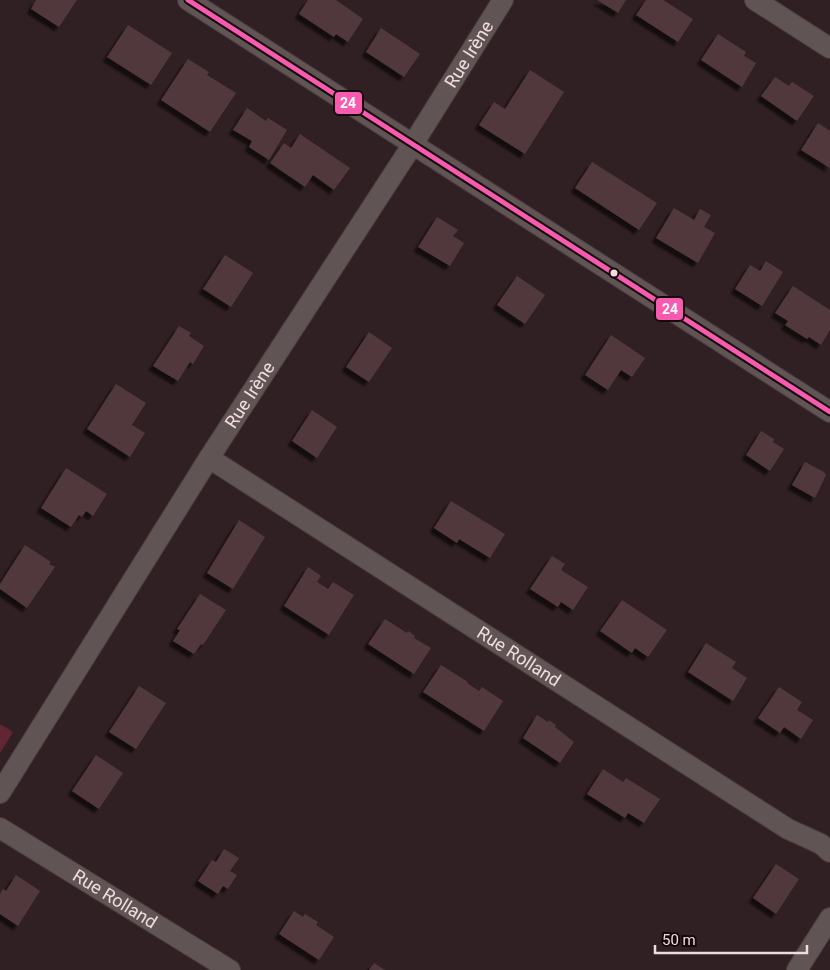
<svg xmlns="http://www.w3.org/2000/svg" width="830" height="970" viewBox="0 0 830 970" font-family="Roboto,sans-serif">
<defs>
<filter id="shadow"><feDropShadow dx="-4.5" dy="4.5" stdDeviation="1" flood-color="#0009"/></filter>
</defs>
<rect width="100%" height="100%" fill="#312023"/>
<!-- green -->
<path fill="#622633" d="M0 724 13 732 0 753Z"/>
<!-- building -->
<g fill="#51383e" filter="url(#shadow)">
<path d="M36 0H77L59 27 31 9Z"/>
<path d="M308 0H336L363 19 348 42 336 34 334 37 299 14Z"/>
<path d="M597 0H626L618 13Z"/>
<path d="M646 0H663L693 19 678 42 636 15Z"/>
<path d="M128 25 172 53 151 85 107 57Z"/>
<path d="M381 28 420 54 404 77 366 52Z"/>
<path d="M718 34 746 52 744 56 756 63 742 87 701 60Z"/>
<path d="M188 59 209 72 207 75 236 93 210 132 161 100Z"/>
<path d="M530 70 564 92 525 154 479 125 494 102 505 109Z"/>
<path d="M775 77 789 86 792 82 814 96 797 121 761 96Z"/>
<path d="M247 108 266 121 268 118 287 130 269 160 249 147 252 141 233 130Z"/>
<path d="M818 123 830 131V168L801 150Z"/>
<path d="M300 134 350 168 334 190 313 175 305 187 270 163 284 143 291 148Z"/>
<path d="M592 162 657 203 639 230 575 188Z"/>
<path d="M674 208 694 220 700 209 711 215 704 227 715 233 698 263 656 238Z"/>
<path d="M437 217 458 230 453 236 464 243 450 266 418 247Z"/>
<path d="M225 255 253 273 231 307 203 289Z"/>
<path d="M766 261 783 272 762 306 735 289 750 265 760 271Z"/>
<path d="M517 276 545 295 525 324 497 305Z"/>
<path d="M793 286 830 310V330L821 345 809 337 807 339 785 325 788 321 775 313Z"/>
<path d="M179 326 191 333 189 336 204 346 193 364 190 362 178 381 153 366Z"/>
<path d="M369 332 392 348 369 382 346 367Z"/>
<path d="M611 335 645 358 632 377 621 370 608 390 585 375Z"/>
<path d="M116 384 146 403 132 425 145 433 130 457 87 429Z"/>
<path d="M312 410 337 427 317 458 292 441Z"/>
<path d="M761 431 774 439 773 442 784 449 770 471 746 455Z"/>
<path d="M805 462 824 472 826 475 815 498 792 485Z"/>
<path d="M66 468 107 494 93 516 86 511 82 517 79 515 71 527 41 508Z"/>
<path d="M451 501 505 534 490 558 459 539 457 543 434 528Z"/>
<path d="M239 520 265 537 233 589 207 573Z"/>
<path d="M25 545 51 562 49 564 55 567 27 608 0 589V584Z"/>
<path d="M552 556 565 564 561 570 588 587 573 610 561 602 558 607 530 589Z"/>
<path d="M308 567 321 576 317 582 328 589 333 582 354 595 329 635 284 606Z"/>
<path d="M200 594 226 610 203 645 201 644 194 654 173 641 180 630 177 629Z"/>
<path d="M622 600 667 630 648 657 635 648 632 653 600 631Z"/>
<path d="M385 619 407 633 408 631 415 636 414 638 431 648 414 674 368 644Z"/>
<path d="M706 643 736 662 732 668 747 678 733 701 688 672Z"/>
<path d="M441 665 468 682 467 683 479 691 482 687 503 701 484 731 423 692Z"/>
<path d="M139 686 166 703 136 749 109 732Z"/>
<path d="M779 687 802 702 797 710 813 720 801 739 784 727 780 733 758 718Z"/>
<path d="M537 715 548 722 549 720 556 725 555 727 574 742 560 763 523 738Z"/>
<path d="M96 755 123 773 99 809 72 791Z"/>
<path d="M603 769 623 782 626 778 660 799 644 823 628 813 625 818 587 794Z"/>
<path d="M224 849 239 858 230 871 237 875 228 889 223 886 218 894 198 881 212 860 216 862Z"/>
<path d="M776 864 799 879 776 914 753 898Z"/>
<path d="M16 875 40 891 18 926 0 914V894L3 889 6 891Z"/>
<path d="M294 911 303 917 305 914 318 922 316 925 334 937 319 960 279 934Z"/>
<path d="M374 963 385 970H369Z"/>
</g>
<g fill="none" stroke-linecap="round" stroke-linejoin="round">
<defs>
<g id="minor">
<path d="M188 0 830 412"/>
<path d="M755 0 830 48"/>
<path id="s1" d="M209 458 788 829 821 844 830 852"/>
<path id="s2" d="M0 793 209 458 413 144 503 0"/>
<path id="s3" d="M0 828 230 970"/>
<path d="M797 970 830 918"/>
</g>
</defs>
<!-- minor casing -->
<use href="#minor" stroke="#4b3d3f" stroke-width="22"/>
<!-- minor -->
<use href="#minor" stroke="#615455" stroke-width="20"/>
<defs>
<path id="bus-1" d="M188 0 830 412"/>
</defs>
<!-- bus-1 casing -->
<use href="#bus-1" stroke="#16090b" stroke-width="9"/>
<!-- bus-1 -->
<use href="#bus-1" stroke="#f75aaf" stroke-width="5"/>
</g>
<!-- markers -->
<circle fill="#f0dbde" stroke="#16090b" stroke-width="2" cx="614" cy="273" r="4.5"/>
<g text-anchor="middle" stroke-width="5" stroke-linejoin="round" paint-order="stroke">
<!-- street labels -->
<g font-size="18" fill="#f0dbde" stroke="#16090b">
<text dy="6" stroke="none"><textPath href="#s2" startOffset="875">Rue Irène</textPath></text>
<text dy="6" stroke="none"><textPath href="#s2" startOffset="470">Rue Irène</textPath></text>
<text dy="6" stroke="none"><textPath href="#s1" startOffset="368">Rue Rolland</textPath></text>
<text dy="6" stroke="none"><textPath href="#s3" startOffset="135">Rue Rolland</textPath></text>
</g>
</g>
<g stroke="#16090b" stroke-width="2">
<rect x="334" y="91" width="29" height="24" rx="5" fill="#f75aaf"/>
<rect x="655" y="297" width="29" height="24" rx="5" fill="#f75aaf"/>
</g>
<g font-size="14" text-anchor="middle" font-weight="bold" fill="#fff">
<text x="348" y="108">24</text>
<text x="670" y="314">24</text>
</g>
<!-- scale -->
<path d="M655 945v8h152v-8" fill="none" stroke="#f0dbde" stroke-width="2.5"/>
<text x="662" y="945" font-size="15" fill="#f0dbde" stroke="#16090b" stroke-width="4" paint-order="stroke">50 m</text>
</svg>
